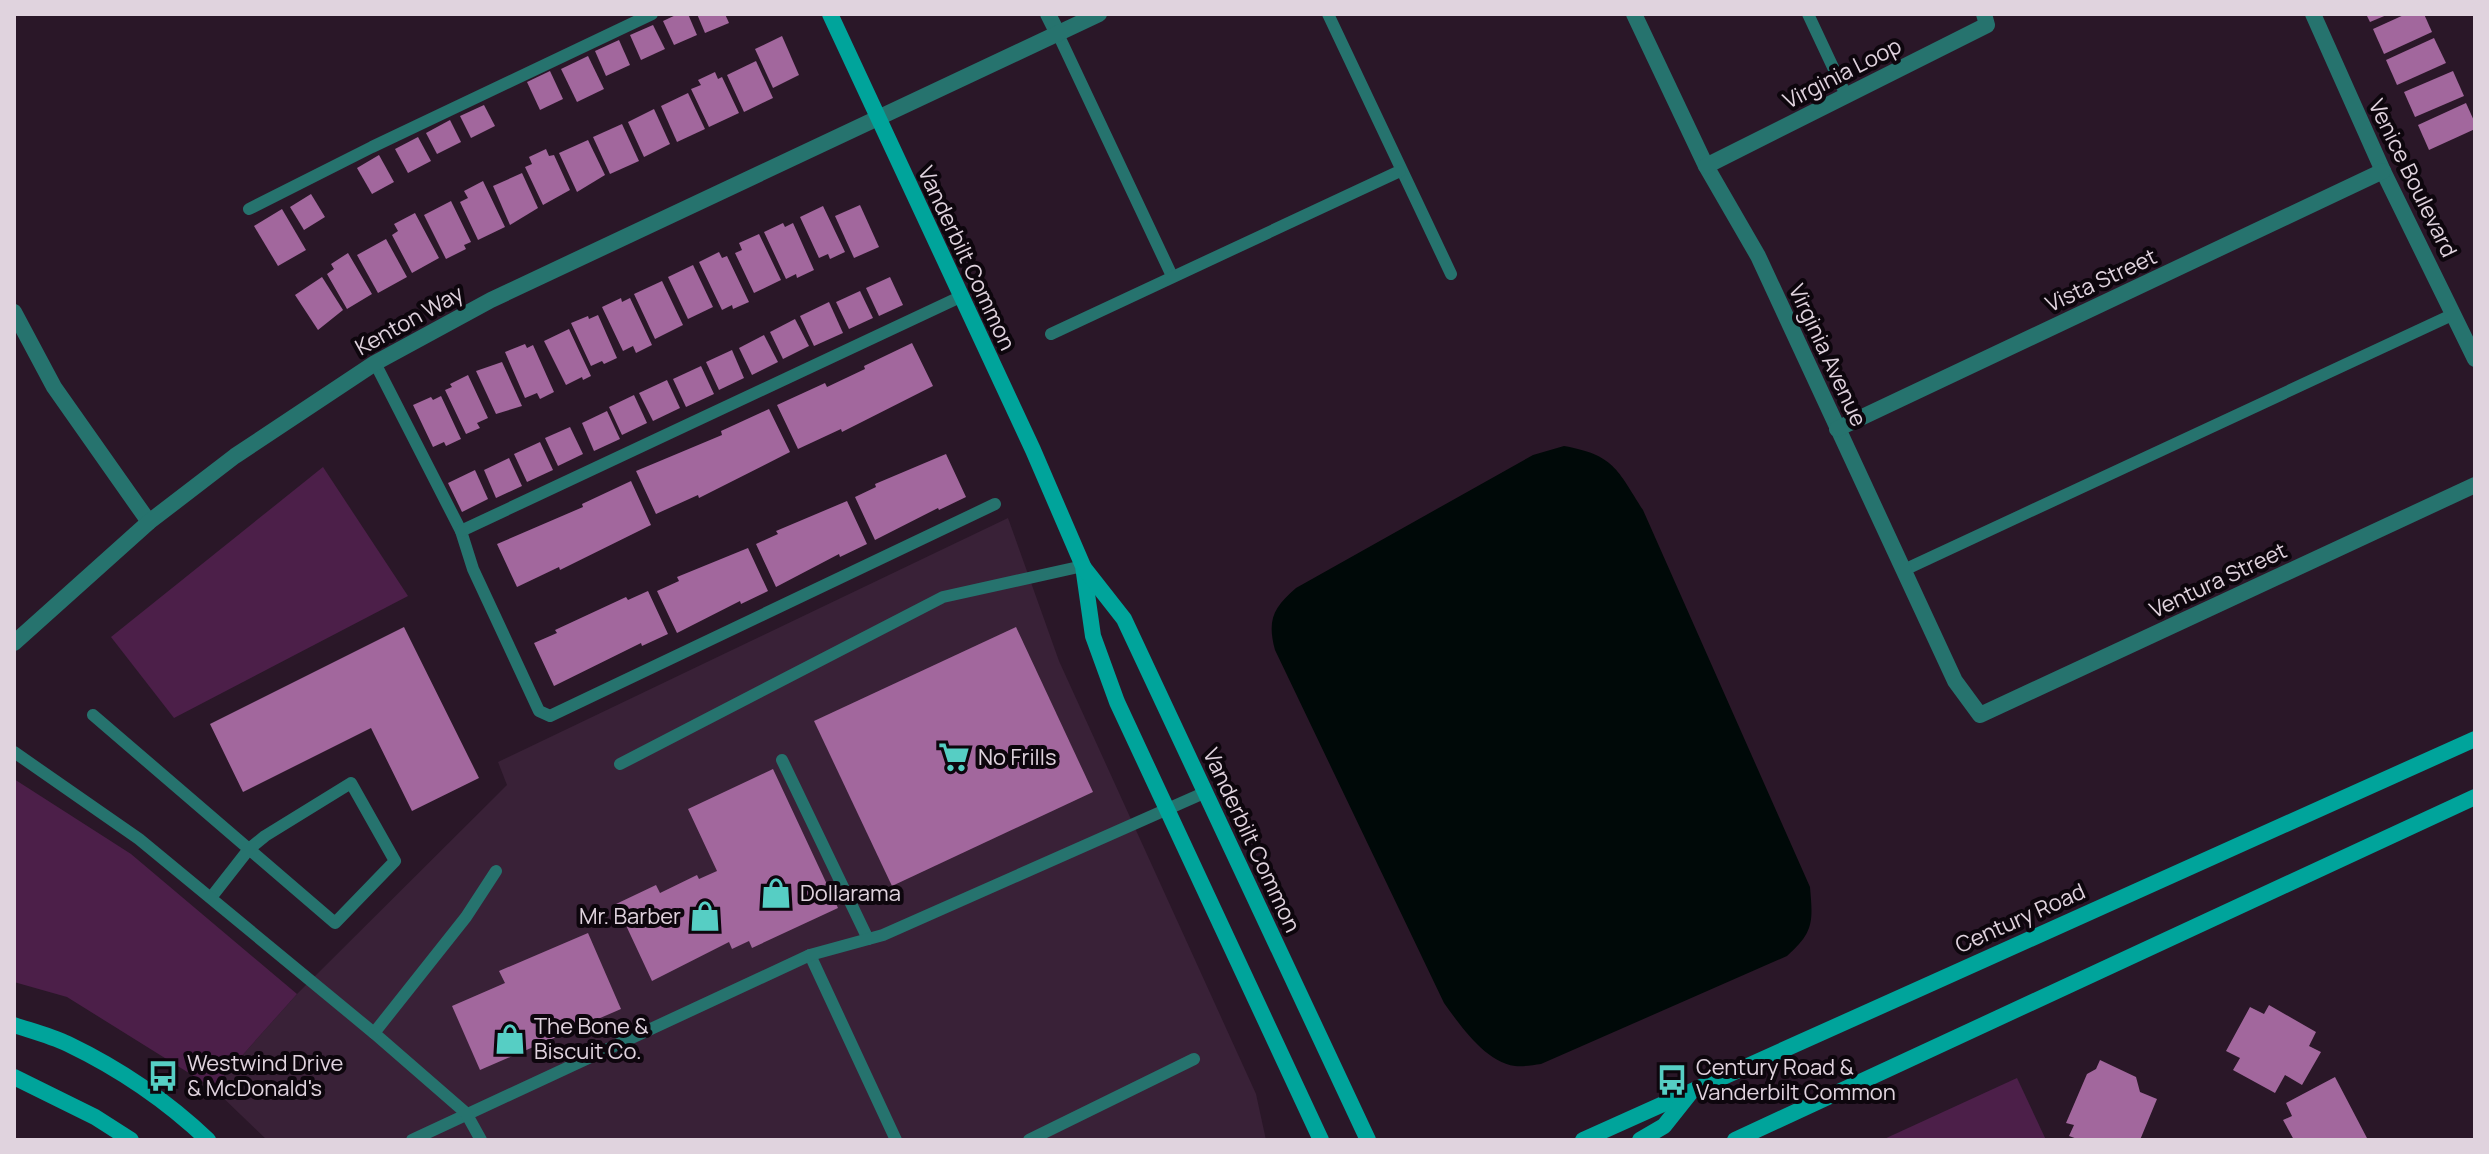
<svg xmlns="http://www.w3.org/2000/svg" width="2489" height="1154" viewBox="0 0 2489 1154" font-family="Manrope,sans-serif">
<rect width="100%" height="100%" fill="#2a1728"/>
<!-- built -->
<path fill="#392137" d="M1008 518 1059 661 1256 1094 1266 1140H267L213 1088 297 994 507 785 498 762Z"/>
<!-- green -->
<g fill="#4c1f49">
<path d="M323 467 408 596 174 718 111 637Z"/>
<path d="M14 779 131 854 297 994 213 1088 67 997 14 982Z"/>
<path d="M2017 1078 2046 1140H1882Z"/>
</g>
<!-- water -->
<path fill="#000908" d="M1564 446C1614 455 1617 469 1643 510L1810 887C1813 922 1814 932 1787 956L1541 1064C1533 1065 1523 1067 1515 1066 1485 1062 1460 1025 1444 1003L1275 650C1267 620 1273 608 1296 588L1533 455Z"/>
<!-- building -->
<g fill="#a2679d">
<path d="M678 14H688L697 35 674 45 663 21Z"/>
<path d="M697 14H725L729 23 705 33Z"/>
<path d="M2366 14H2389L2370 22Z"/>
<path d="M2406 14H2424L2432 32 2384 54 2373 29Z"/>
<path d="M653 25 665 49 641 60 630 35Z"/>
<path d="M782 36 799 75 773 88 755 49Z"/>
<path d="M2434 38 2446 63 2397 85 2386 60Z"/>
<path d="M619 40 630 65 606 76 595 51Z"/>
<path d="M588 56 604 89 577 102 561 69Z"/>
<path d="M756 61 773 98 744 112 727 75Z"/>
<path d="M550 71 563 99 540 110 527 82Z"/>
<path d="M2453 71 2464 96 2415 117 2404 92Z"/>
<path d="M715 72 718 79 722 77 739 113 709 127 691 89 701 85 698 80Z"/>
<path d="M688 93 705 129 677 142 661 106Z"/>
<path d="M2466 103 2475 123V129L2429 150 2418 125Z"/>
<path d="M484 105 495 126 471 138 460 116Z"/>
<path d="M654 109 670 144 644 157 628 122Z"/>
<path d="M450 120 461 142 437 154 426 133Z"/>
<path d="M622 124 639 161 610 174 593 137Z"/>
<path d="M418 137 431 161 408 173 395 149Z"/>
<path d="M588 140 605 175 577 192 559 153Z"/>
<path d="M546 149 549 156 554 155 570 190 543 205 525 167 532 164 529 157Z"/>
<path d="M379 155 394 182 372 194 357 168Z"/>
<path d="M522 173 538 208 510 225 493 186Z"/>
<path d="M483 181 505 227 478 240 460 202 468 198 464 191Z"/>
<path d="M311 194 325 217 304 230 290 207Z"/>
<path d="M451 201 471 242 464 245 466 249 446 259 424 215Z"/>
<path d="M860 205 879 247 854 258 835 216Z"/>
<path d="M823 206 845 252 830 259 828 254 819 258 800 217Z"/>
<path d="M282 209 306 250 278 266 254 226Z"/>
<path d="M415 213 439 258 412 273 392 235 398 231 394 224Z"/>
<path d="M783 223 785 227 793 223 814 270 797 278 796 274 786 279 764 232Z"/>
<path d="M759 234 781 280 754 293 735 253 742 250 739 243Z"/>
<path d="M386 239 407 277 378 293 357 255Z"/>
<path d="M719 252 722 258 727 256 749 302 733 309 732 305 722 310 699 262Z"/>
<path d="M348 253 372 294 347 309 327 274 334 269 331 264Z"/>
<path d="M693 265 713 307 688 319 668 277Z"/>
<path d="M322 277 343 310 318 330 295 295Z"/>
<path d="M890 277 903 305 879 316 866 288Z"/>
<path d="M662 281 683 325 655 339 634 294Z"/>
<path d="M860 291 873 318 849 329 836 302Z"/>
<path d="M621 298 622 302 630 298 652 345 636 353 633 346 623 351 602 307Z"/>
<path d="M829 302 843 333 814 346 800 316Z"/>
<path d="M598 315 617 358 604 364 602 361 591 366 571 323 588 316 589 319Z"/>
<path d="M795 319 809 346 783 359 770 332Z"/>
<path d="M569 329 591 376 583 380 582 377 566 385 544 341Z"/>
<path d="M764 335 778 362 752 375 739 348Z"/>
<path d="M912 343 933 386 842 432 841 429 798 449 777 405 825 383 827 387 865 369 864 366Z"/>
<path d="M525 344 527 348 533 345 554 392 540 399 537 393 525 398 505 352Z"/>
<path d="M732 350 744 378 719 390 706 362Z"/>
<path d="M502 362 522 406 496 414 476 371Z"/>
<path d="M701 366 714 394 686 407 673 379Z"/>
<path d="M468 375 488 418 477 423 480 428 466 434 445 390 452 387 450 384Z"/>
<path d="M667 380 680 408 653 421 639 393Z"/>
<path d="M634 395 647 423 622 435 609 407Z"/>
<path d="M441 396 461 439 446 446 444 442 433 447 413 405 431 397 433 400Z"/>
<path d="M769 409 790 452 699 498 698 495 656 514 636 471 722 435 721 431Z"/>
<path d="M607 411 620 439 594 451 582 423Z"/>
<path d="M570 427 583 454 558 466 545 438Z"/>
<path d="M540 442 553 470 527 482 514 454Z"/>
<path d="M946 454 966 497 939 510 938 508 875 540 855 497 876 487 875 484Z"/>
<path d="M509 458 522 486 496 498 484 470Z"/>
<path d="M475 470 488 499 462 512 448 483Z"/>
<path d="M631 481 651 525 560 570 559 567 517 587 497 544 583 507 582 504Z"/>
<path d="M847 501 867 544 840 557 839 554 776 587 756 544 778 534 776 531Z"/>
<path d="M748 548 768 591 741 604 740 601 677 633 657 591 679 581 677 577Z"/>
<path d="M648 591 668 634 642 646 641 643 554 686 534 643 557 633 555 630 626 597 628 600Z"/>
<path d="M404 627 479 778 412 811 371 728 243 792 210 724Z"/>
<path d="M1016 627 1093 792 892 886 814 721Z"/>
<path d="M773 769 838 908 752 948 749 941 732 949 729 942 652 981 616 904 656 885 660 893 697 875 699 879 717 871 688 809Z"/>
<path d="M588 933 621 1009 480 1070 452 1006 505 983 499 971Z"/>
<path d="M2269 1005 2316 1032 2309 1046 2321 1052 2302 1085 2285 1075 2275 1093 2233 1070 2240 1058 2226 1051 2250 1007 2264 1014Z"/>
<path d="M2100 1060 2136 1077 2140 1092 2157 1099 2140 1140H2080L2069 1136 2074 1125 2066 1123 2087 1074 2096 1069Z"/>
<path d="M2335 1077 2368 1140H2294L2283 1120 2292 1116 2286 1103Z"/>
</g>
<g fill="none" stroke-linecap="round" stroke-linejoin="round">
<!-- lane -->
<g stroke="#26736e" stroke-width="12">
<path d="M1328 14 1451 274"/>
<path d="M1808 14 1846 95"/>
<path d="M1058 34 1172 276"/>
<path d="M249 209 372 147 652 14"/>
<path d="M1051 334 1400 171"/>
<path d="M375 363 461 531 473 569 539 711 550 716 995 504"/>
<path d="M461 531 960 297"/>
<path d="M1904 570 2454 314"/>
<path d="M93 715 335 923 395 861 351 783 265 836 249 849 213 895"/>
<path d="M14 752 139 839 374 1033"/>
<path d="M782 760 868 939"/>
<path d="M620 764 943 597 1083 566"/>
<path d="M810 955 896 1140"/>
<path d="M412 1140 810 955 883 935 1206 792"/>
<path d="M481 1140 466 1113 374 1033 466 917 496 871"/>
<path d="M1029 1140 1194 1059"/>
</g>
<!-- street -->
<g stroke="#26736e" stroke-width="16">
<path d="M1048 14 1058 34"/>
<path d="M1634 14 1706 166 1758 256 1955 681 1980 715 2475 485"/>
<path d="M2313 14 2383 171 2475 359"/>
<path d="M1706 166 1987 25 1984 14"/>
<path d="M14 312 54 387 149 522"/>
<path d="M1837 429 2383 171"/>
<path d="M14 643 149 522 235 456 375 363 491 300 1099 14"/>
</g>
<!-- secondary -->
<g stroke="#00a49b" stroke-width="16">
<path d="M830 14 1033 450 1083 566 1093 636 1117 702 1321 1140"/>
<path d="M1084 568 1124 619 1368 1140"/>
<path d="M14 1025C32 1031 51 1036 68 1044 118 1068 168 1102 208 1140"/>
<path d="M14 1077 95 1117 131 1140"/>
<path d="M1583 1140 2475 739"/>
<path d="M1640 1140 1664 1126 1691 1092"/>
<path d="M1735 1140 2475 797"/>
</g>
</g>
<!-- icons -->
<defs>
<symbol id="supermarket-bare" viewBox="-9 -9 18 18"><path d="M-6-5.5h2.5l.6 2H6L4.5 2H-2.5L-4.4-4H-6ZM-1.5 3.2a1.3 1.3 0 1 0 .1 0ZM3 3.2a1.3 1.3 0 1 0 .1 0Z" fill="#56cec4" stroke="#0d060d" stroke-width="2.5" paint-order="stroke"/></symbol>
<symbol id="shop-bare" viewBox="-9 -9 18 18"><path d="M-5-2.5h2.3a2.7 3.5 0 0 1 5.4 0H5L5.5 6h-11ZM-1.5-2.5h3a1.5 2.3 0 0 0-3 0Z" fill="#56cec4" stroke="#0d060d" stroke-width="2.5" paint-order="stroke"/></symbol>
<symbol id="bus-bare" viewBox="-9 -9 18 18"><path d="M-5-6H5V4H4V6H2V4H-2V6H-4V4H-5ZM-3.5-4V0h7V-4ZM-3.5 1.2v1.5H-2V1.2ZM2 1.2v1.5H3.5V1.2Z" fill="#56cec4" stroke="#0d060d" stroke-width="2.5" paint-order="stroke"/></symbol>
</defs>
<g fill-rule="evenodd">
<use href="#supermarket-bare" x="932" y="735" width="44" height="44"/>
<use href="#shop-bare" x="754" y="871" width="44" height="44"/>
<use href="#shop-bare" x="683" y="894" width="44" height="44"/>
<use href="#shop-bare" x="488" y="1017" width="44" height="44"/>
<use href="#bus-bare" x="141" y="1054" width="44" height="44"/>
<use href="#bus-bare" x="1650" y="1058" width="44" height="44"/>
</g>
<g text-anchor="middle" stroke-width="8" stroke-linejoin="round" paint-order="stroke">
<!-- street labels -->
<g font-size="22" fill="#e0d3de" stroke="#0d060d">
<text transform="translate(1842 73) rotate(-27)" y="8">Virginia Loop</text>
<text transform="translate(2413 178) rotate(64)" y="8">Venice Boulevard</text>
<text transform="translate(967 258) rotate(65)" y="8">Vanderbilt Common</text>
<text transform="translate(2101 280) rotate(-25)" y="8">Vista Street</text>
<text transform="translate(409 320) rotate(-29)" y="8">Kenton Way</text>
<text transform="translate(1828 355) rotate(65)" y="8">Virginia Avenue</text>
<text transform="translate(2218 580) rotate(-25)" y="8">Ventura Street</text>
<text transform="translate(1252 840) rotate(65)" y="8">Vanderbilt Common</text>
<text transform="translate(2020 918) rotate(-24)" y="8">Century Road</text>
</g>
<!-- poi labels -->
<g font-size="22" fill="#e0d3de" stroke="#0d060d" text-anchor="start">
<text x="978" y="765">No Frills</text>
<text x="800" y="901">Dollarama</text>
<text x="681" y="924" text-anchor="end">Mr. Barber</text>
<text x="534" y="1034">The Bone &amp;<tspan x="534" dy="25">Biscuit Co.</tspan></text>
<text x="187" y="1071">Westwind Drive<tspan x="187" dy="25">&amp; McDonald's</tspan></text>
<text x="1696" y="1075">Century Road &amp;<tspan x="1696" dy="25">Vanderbilt Common</tspan></text>
</g>
</g>
<!-- border -->
<rect width="2489" height="1154" fill="none" stroke="#e0d3de" stroke-width="32"/>
</svg>
